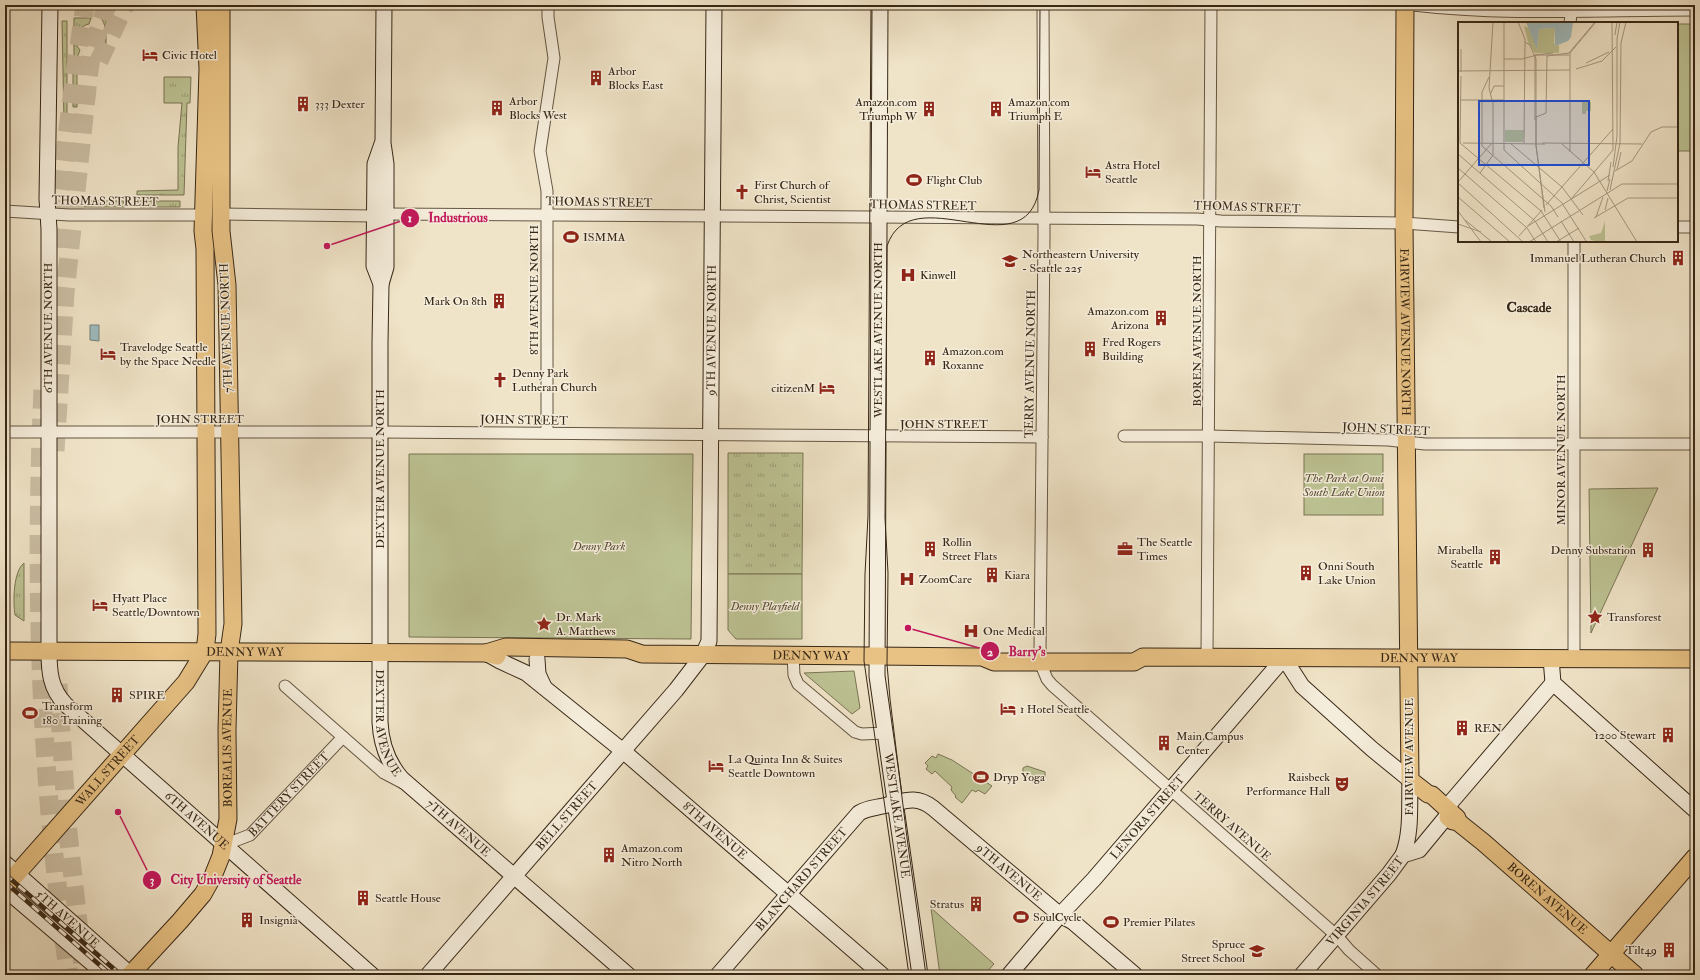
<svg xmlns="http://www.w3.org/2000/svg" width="1700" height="980" viewBox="0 0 1700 980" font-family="'IM FELL Double Pica',serif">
<defs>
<pattern id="grass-tufts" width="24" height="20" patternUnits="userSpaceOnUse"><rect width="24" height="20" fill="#bdc394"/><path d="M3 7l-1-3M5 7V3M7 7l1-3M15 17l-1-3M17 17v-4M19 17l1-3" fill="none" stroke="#9a9e78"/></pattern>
</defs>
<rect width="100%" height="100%" fill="#f0e4c8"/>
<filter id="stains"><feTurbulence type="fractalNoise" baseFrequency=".005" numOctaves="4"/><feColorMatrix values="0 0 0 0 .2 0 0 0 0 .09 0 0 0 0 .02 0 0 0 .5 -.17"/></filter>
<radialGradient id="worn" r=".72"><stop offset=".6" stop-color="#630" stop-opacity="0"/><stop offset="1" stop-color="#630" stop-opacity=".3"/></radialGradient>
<!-- grass -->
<g fill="url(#grass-tufts)" stroke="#7a7555">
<path d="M74 18H91L89 24C76 27 71 40 80 50L77 58H74Z"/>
<path d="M101 18H106V58H99C106 48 109 29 101 18Z"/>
<path d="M62 21H67V122H64Z"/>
<path d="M73 67H78L77 70V107H73Z"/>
<path d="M164 77H191L190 103H187L184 195H137V191L178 190V147L182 103H164Z"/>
<rect x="75" y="201" width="49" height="6"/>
<path d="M137 201H180V207H140Z"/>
<path d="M728 453H803L802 574H728Z"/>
<path d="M24 563V621L15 615C13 602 13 572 24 563Z"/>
</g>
<!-- green -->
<g fill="#bdc394" stroke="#7a7555">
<rect x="1677" y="24" width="18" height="127"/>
<path d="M409 454H693L691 639 409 637Z"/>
<rect x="1304" y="454" width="79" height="61"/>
<path d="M1658 488 1591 633 1589 489Z"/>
<path d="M728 574H802V639H736L728 630Z"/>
<path d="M854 671 860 708 852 714 804 673Z"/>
<path d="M938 754 952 760 992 786 985 794 978 790 976 792 972 790 962 803 955 797 956 796 951 790 952 787 935 771 932 774 926 769 928 766 925 763 932 756 936 758Z"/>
<path d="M1027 766 1045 772V777L1039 784H1035L1023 773V768Z"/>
<path d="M931 908 994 964 984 975H940Z"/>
</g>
<!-- water -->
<path fill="#9fbcc0" stroke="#75807c" d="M90 325H99V341L90 340Z"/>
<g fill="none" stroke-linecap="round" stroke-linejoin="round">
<!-- highway-tunnel -->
<g stroke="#cbbea4" stroke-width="19" stroke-dasharray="19 10" stroke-linecap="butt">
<path d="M99 61 125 5"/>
<path d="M53 247 75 74 85 5"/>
<path d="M43 390C34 584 40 782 69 975"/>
<path d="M55 451 65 293 88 79 92 50 107 5"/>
<path d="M58 684 67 824 84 975"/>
</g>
<defs>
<g id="street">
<path d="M1413 5C1506 16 1601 10 1695 10"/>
<path d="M1570 23 1572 5"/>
<path d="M5 211 69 215H204"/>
<path d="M221 214 374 216"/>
<path d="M386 214 1197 219 1221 221 1404 223 1459 227"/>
<path d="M1677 227H1695"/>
<path d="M5 432H380L1042 437"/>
<path d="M547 433V191L540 151 554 58 548 17V5"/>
<path d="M1124 436H1209L1388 440 1425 444H1695"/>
<path d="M1040 651 1044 234 1043 5"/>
<path d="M793 655 794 675 798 684 855 732 862 734 885 733"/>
<path d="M1207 657 1211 5"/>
<path d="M1574 658V241"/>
<path d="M1040 662 1047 679 1052 685 1337 936 1349 950 1377 975"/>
<path d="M285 686 384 773 403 783"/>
<path id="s1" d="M224 845 250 835 343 737"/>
</g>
<g id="secondary">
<path id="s2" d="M50 5 47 199 49 229V651C49 671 50 688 65 704L372 975"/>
<path id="s3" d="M384 5 383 143 386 164V267L381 284 380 343V722C381 744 387 762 402 779L628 975"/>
<path id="s4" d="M880 5 877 676 920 975"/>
<path d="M381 284 374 266 375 164 382 144"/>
<path id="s5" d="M486 653 500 661 526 673 623 751 882 975"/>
<path d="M1551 658 1553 683 1695 810"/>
<path d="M537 659 538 674 544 687"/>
<path d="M1446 808 1553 683"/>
<path id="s6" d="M5 863 131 975"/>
<path d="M5 889 106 975"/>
<path id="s7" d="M428 975 676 690 703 655 709 641 714 5"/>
<path id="s8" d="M718 975 859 813C867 808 874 808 883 806 903 802 915 794 933 808L1060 915 1073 922 1135 975"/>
<path id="s9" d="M1009 975 1060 915 1094 879 1284 658 1302 686 1372 749 1410 780C1409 805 1412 831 1403 855"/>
<path id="s10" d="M1302 975 1389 874 1403 855 1419 850 1447 816"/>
</g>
<g id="primary">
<path id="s11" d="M1405 5 1404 223 1410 780 1428 794 1432 795 1457 818 1458 822"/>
<path id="s12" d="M5 651 486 653 497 656"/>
<path id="s13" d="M486 653 506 647 627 649 642 654 982 657 994 662H1134L1143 657 1695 659"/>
<path id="s14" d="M1448 817 1453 821 1458 822 1483 842 1635 975"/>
<path id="s15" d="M5 887 186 682 205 651 207 634 205 249 203 231 208 69 205 5"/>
<path id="s16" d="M130 975 180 921 203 894 213 876 221 856 228 819 227 730 229 652 233 624 227 285 221 231V5"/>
<path d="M1593 975 1695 857"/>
</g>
</defs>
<!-- street casing -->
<use href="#street" stroke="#655642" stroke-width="13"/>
<!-- secondary casing -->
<use href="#secondary" stroke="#372716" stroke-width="17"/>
<!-- primary casing -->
<use href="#primary" stroke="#372716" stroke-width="19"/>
<!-- street -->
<use href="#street" stroke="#f5eddb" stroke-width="11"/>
<!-- secondary -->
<use href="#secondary" stroke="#f5eddb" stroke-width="15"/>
<!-- primary -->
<use href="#primary" stroke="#e8c284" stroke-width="17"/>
<!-- tram -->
<g stroke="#372716" stroke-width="1">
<path d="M871 5 868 516 865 574 864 661 909 975"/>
<path d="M926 975 907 838 890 699 887 664 888 573 885 518 887 246C911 175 1024 271 1039 190L1040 5"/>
</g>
<defs>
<g id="rail">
<path d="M5 874 121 975"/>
<path d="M5 882 111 975"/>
</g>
</defs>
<!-- rail casing -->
<use href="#rail" stroke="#372716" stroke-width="4.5"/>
<!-- rail -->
<use href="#rail" stroke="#f5eddb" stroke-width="3" stroke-dasharray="9" stroke-linecap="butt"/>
</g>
<!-- icons -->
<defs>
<symbol id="hotel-bare" viewBox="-9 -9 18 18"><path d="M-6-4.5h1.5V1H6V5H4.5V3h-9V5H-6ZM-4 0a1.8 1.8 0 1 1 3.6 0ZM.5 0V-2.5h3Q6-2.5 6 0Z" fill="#8f2418" stroke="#f5eddb" stroke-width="2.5" paint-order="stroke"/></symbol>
<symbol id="building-bare" viewBox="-9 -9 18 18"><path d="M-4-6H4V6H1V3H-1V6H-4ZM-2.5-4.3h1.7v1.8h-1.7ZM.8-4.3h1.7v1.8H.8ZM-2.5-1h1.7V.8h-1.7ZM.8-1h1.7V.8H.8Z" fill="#8f2418" stroke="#f5eddb" stroke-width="2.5" paint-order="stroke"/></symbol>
<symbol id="stadium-bare" viewBox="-9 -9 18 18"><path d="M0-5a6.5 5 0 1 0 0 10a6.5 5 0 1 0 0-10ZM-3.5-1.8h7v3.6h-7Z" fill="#8f2418" stroke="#f5eddb" stroke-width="2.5" paint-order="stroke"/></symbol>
<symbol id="church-bare" viewBox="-9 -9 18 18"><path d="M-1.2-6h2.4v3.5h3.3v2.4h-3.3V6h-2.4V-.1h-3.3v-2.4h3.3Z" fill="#8f2418" stroke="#f5eddb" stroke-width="2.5" paint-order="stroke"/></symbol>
<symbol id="university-bare" viewBox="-9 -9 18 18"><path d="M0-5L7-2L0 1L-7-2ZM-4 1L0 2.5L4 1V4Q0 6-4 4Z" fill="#8f2418" stroke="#f5eddb" stroke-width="2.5" paint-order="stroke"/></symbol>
<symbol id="hospital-bare" viewBox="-9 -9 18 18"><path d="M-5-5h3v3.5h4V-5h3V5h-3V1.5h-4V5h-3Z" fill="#8f2418" stroke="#f5eddb" stroke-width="2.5" paint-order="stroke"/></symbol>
<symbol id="office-bare" viewBox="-9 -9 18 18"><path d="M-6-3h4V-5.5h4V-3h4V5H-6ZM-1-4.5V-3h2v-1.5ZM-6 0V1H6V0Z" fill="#8f2418" stroke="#f5eddb" stroke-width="2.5" paint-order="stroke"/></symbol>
<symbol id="sight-bare" viewBox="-9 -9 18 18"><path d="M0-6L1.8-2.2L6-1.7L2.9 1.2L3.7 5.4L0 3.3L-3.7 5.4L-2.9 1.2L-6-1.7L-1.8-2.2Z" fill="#8f2418" stroke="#f5eddb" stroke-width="2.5" paint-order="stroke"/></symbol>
<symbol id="theatre-bare" viewBox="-9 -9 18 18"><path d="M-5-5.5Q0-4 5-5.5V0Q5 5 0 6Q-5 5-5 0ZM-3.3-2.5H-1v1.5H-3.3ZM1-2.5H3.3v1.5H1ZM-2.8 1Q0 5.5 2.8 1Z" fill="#8f2418" stroke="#f5eddb" stroke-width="2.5" paint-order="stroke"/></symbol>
<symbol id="school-bare" viewBox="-9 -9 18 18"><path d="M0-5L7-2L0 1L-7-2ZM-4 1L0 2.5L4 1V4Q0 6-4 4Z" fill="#8f2418" stroke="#f5eddb" stroke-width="2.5" paint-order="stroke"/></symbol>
</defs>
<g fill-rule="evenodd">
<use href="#hotel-bare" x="139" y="44" width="22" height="22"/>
<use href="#building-bare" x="585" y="67" width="22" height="22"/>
<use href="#building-bare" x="292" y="93" width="22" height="22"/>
<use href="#building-bare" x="486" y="97" width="22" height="22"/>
<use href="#building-bare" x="918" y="98" width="22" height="22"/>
<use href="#building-bare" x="985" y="98" width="22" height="22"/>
<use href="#hotel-bare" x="1082" y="161" width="22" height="22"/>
<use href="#stadium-bare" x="903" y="169" width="22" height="22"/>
<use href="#church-bare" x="731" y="181" width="22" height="22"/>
<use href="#stadium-bare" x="560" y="226" width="22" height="22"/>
<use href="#building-bare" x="1667" y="247" width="22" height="22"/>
<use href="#university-bare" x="999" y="250" width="22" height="22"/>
<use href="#hospital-bare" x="897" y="264" width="22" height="22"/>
<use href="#building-bare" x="488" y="290" width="22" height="22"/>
<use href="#building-bare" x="1150" y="307" width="22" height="22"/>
<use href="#building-bare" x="1079" y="338" width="22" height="22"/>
<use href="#hotel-bare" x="97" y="343" width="22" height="22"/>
<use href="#building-bare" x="919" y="347" width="22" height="22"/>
<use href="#church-bare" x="489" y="369" width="22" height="22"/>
<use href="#hotel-bare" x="816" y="377" width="22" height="22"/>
<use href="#building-bare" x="919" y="538" width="22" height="22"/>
<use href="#office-bare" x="1114" y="538" width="22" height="22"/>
<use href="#building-bare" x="1637" y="539" width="22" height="22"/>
<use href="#building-bare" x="1484" y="546" width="22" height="22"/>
<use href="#building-bare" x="1295" y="562" width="22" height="22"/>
<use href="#building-bare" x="981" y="564" width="22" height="22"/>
<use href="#hospital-bare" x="896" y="568" width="22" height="22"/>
<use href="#hotel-bare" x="89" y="594" width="22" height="22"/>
<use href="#sight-bare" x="1584" y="606" width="22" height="22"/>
<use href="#sight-bare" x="533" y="613" width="22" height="22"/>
<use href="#hospital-bare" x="960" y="620" width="22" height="22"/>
<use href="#building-bare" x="106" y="684" width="22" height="22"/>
<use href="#hotel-bare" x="997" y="698" width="22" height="22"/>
<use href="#stadium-bare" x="19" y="702" width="22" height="22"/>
<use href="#building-bare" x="1451" y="717" width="22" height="22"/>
<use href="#building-bare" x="1657" y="724" width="22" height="22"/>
<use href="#building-bare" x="1153" y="732" width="22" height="22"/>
<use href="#hotel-bare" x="705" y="755" width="22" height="22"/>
<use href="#stadium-bare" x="970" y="766" width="22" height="22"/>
<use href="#theatre-bare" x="1331" y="773" width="22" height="22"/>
<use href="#building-bare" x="598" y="844" width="22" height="22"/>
<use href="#building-bare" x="352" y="887" width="22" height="22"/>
<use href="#building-bare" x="965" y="893" width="22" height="22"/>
<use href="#stadium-bare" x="1010" y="906" width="22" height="22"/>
<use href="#building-bare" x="236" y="909" width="22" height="22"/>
<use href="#stadium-bare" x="1100" y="911" width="22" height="22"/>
<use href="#building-bare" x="1658" y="939" width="22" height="22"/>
<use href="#school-bare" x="1246" y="940" width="22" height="22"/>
</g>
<g text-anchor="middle" stroke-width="3" stroke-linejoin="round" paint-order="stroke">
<!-- poi labels -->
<g font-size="12" fill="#372716" stroke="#f5eddb" text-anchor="start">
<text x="162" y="59">Civic Hotel</text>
<text x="608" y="75">Arbor<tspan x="608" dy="14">Blocks East</tspan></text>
<text x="509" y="105">Arbor<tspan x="509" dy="14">Blocks West</tspan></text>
<text x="917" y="106" text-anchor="end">Amazon.com<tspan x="917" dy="14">Triumph W</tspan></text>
<text x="1008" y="106">Amazon.com<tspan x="1008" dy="14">Triumph E</tspan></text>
<text x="315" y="108">333 Dexter</text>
<text x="1105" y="169">Astra Hotel<tspan x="1105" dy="14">Seattle</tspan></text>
<text x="926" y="184">Flight Club</text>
<text x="754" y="189">First Church of<tspan x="754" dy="14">Christ, Scientist</tspan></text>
<text x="583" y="241">ISMMA</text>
<text x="1022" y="258">Northeastern University<tspan x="1022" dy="14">- Seattle 225</tspan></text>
<text x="1666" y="262" text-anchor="end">Immanuel Lutheran Church</text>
<text x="920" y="279">Kinwell</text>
<text x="487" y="305" text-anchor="end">Mark On 8th</text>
<text x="1149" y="315" text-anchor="end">Amazon.com<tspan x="1149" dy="14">Arizona</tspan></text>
<text x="1102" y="346">Fred Rogers<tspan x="1102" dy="14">Building</tspan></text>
<text x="120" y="351">Travelodge Seattle<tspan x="120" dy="14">by the Space Needle</tspan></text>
<text x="942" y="355">Amazon.com<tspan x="942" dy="14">Roxanne</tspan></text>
<text x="512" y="377">Denny Park<tspan x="512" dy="14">Lutheran Church</tspan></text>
<text x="815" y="392" text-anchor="end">citizenM</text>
<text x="942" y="546">Rollin<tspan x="942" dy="14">Street Flats</tspan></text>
<text x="1137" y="546">The Seattle<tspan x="1137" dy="14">Times</tspan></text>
<text x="1483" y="554" text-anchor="end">Mirabella<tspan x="1483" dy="14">Seattle</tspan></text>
<text x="1636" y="554" text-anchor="end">Denny Substation</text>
<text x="1318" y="570">Onni South<tspan x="1318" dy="14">Lake Union</tspan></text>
<text x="1004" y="579">Kiara</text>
<text x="919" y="583">ZoomCare</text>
<text x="112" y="602">Hyatt Place<tspan x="112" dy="14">Seattle/Downtown</tspan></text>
<text x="556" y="621">Dr. Mark<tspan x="556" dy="14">A. Matthews</tspan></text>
<text x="1607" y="621">Transforest</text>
<text x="983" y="635">One Medical</text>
<text x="129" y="699">SPIRE</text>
<text x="42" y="710">Transform<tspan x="42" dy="14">180 Training</tspan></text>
<text x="1020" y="713">1 Hotel Seattle</text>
<text x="1474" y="732">REN</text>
<text x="1656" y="739" text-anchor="end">1200 Stewart</text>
<text x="1176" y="740">Main Campus<tspan x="1176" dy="14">Center</tspan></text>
<text x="728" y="763">La Quinta Inn &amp; Suites<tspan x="728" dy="14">Seattle Downtown</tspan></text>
<text x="993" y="781">Dryp Yoga</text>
<text x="1330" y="781" text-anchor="end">Raisbeck<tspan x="1330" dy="14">Performance Hall</tspan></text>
<text x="621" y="852">Amazon.com<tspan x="621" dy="14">Nitro North</tspan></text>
<text x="375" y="902">Seattle House</text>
<text x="964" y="908" text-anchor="end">Stratus</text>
<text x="1033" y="921">SoulCycle</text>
<text x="259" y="924">Insignia</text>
<text x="1123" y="926">Premier Pilates</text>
<text x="1245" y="948" text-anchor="end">Spruce<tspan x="1245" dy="14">Street School</tspan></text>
<text x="1657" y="954" text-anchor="end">Tilt49</text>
</g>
<!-- street labels -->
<g font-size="12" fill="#372716" stroke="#f5eddb">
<text transform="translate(105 201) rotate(1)" y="4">THOMAS STREET</text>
<text transform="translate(599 202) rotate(1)" y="4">THOMAS STREET</text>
<text transform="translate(923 205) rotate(1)" y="4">THOMAS STREET</text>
<text transform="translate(1247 207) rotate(2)" y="4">THOMAS STREET</text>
<text transform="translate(534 290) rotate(-90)" y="4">8TH AVENUE NORTH</text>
<text transform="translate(48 328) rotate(-90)" y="4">6TH AVENUE NORTH</text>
<text transform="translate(226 328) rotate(-92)" y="4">7TH AVENUE NORTH</text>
<text transform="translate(878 330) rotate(-90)" y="4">WESTLAKE AVENUE NORTH</text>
<text dy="4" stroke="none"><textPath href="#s7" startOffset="748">9TH AVENUE NORTH</textPath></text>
<text transform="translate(1197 331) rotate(-90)" y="4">BOREN AVENUE NORTH</text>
<text dy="4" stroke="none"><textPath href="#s11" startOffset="327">FAIRVIEW AVENUE NORTH</textPath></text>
<text transform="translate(1030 364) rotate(-89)" y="4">TERRY AVENUE NORTH</text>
<text x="200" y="423">JOHN STREET</text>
<text transform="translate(524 420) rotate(1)" y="4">JOHN STREET</text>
<text x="944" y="428">JOHN STREET</text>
<text transform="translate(1386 429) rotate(3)" y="4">JOHN STREET</text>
<text transform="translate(1561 450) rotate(-90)" y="4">MINOR AVENUE NORTH</text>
<text transform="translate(380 469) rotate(-90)" y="4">DEXTER AVENUE NORTH</text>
<text dy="4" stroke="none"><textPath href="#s12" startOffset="240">DENNY WAY</textPath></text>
<text dy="4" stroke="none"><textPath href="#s13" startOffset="327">DENNY WAY</textPath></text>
<text dy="4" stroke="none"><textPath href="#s13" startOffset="937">DENNY WAY</textPath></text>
<text dy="4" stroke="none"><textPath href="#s3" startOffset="720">DEXTER AVENUE</textPath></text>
<text dy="4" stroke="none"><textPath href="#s16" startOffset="260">BOREALIS AVENUE</textPath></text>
<text transform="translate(1409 757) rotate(-90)" y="4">FAIRVIEW AVENUE</text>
<text dy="4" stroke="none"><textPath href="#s15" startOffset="155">WALL STREET</textPath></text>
<text dy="4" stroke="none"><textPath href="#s1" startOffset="84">BATTERY STREET</textPath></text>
<text dy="4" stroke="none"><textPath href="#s4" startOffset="812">WESTLAKE AVENUE</textPath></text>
<text dy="4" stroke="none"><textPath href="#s7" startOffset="211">BELL STREET</textPath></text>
<text dy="4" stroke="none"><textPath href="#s9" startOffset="210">LENORA STREET</textPath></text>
<text dy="4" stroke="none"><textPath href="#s2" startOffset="879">6TH AVENUE</textPath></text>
<text transform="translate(1232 826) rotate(41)" y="4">TERRY AVENUE</text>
<text dy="4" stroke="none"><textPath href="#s3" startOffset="855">7TH AVENUE</textPath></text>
<text dy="4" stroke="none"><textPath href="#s5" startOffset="291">8TH AVENUE</textPath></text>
<text dy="4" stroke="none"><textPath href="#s8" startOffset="392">9TH AVENUE</textPath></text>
<text dy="4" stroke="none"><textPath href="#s8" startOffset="127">BLANCHARD STREET</textPath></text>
<text dy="4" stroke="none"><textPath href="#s14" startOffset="129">BOREN AVENUE</textPath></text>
<text dy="4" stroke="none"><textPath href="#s10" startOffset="97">VIRGINIA STREET</textPath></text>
<text dy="4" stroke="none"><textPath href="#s6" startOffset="84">5TH AVENUE</textPath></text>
</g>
<!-- park labels -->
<g font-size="12" font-style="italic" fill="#584e36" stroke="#f5eddb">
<text x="1344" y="482">The Park at Onni<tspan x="1344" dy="14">South Lake Union</tspan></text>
<text x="599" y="550">Denny Park</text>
<text x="765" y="610">Denny Playfield</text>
</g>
<!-- quarter labels -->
<g font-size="14" font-weight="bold" fill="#372716" stroke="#f5eddb">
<text x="1529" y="312">Cascade</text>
</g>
</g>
<!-- overview -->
<g transform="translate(1458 22)">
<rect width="220" height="220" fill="#f0e4c8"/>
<path d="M66 4 71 6 79 28 81 7 97 6 96 20 97 24 101 23V31H77L70 20ZM124 80H133V89H128V92H124ZM47 108H66L65 120H47ZM147 199V220H142V216V220L133 218 131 214 143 211Z" fill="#bdc394"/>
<path d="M68 0H115L113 15 110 19 97 24V6L81 7 79 28Z" fill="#9fbcc0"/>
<path fill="none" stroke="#a69881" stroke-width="1" d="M46 0V128L104 181 128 219M60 0 67 17 66 121M157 13 159 0M67 20 72 23 78 37V123L86 186M46 37H64L79 33H111M128 41 151 30M118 47 144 39 158 25M0 49 112 48M3 50V27M31 55 24 70V124L93 184 100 195M33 71 36 64H46M2 78H46M34 78 31 66 35 0M77 98V33L95 31M2 121 83 189 103 220M2 121 3 54M5 121 87 122M52 121 104 165 125 193M84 121 184 122M104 122 136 150 179 220M112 130V31L138 0M0 132 77 199 90 220M155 145 159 114V17L162 0M0 146 69 206 78 220M159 148 163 130M157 149 174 139 193 110 204 105H220M22 151 35 133V78M150 159 153 140M0 160 34 121M0 161 65 220M152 168 162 121 163 21 168 0M149 169 152 157M0 175 52 220M114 176 155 128 154 0M88 183 155 107M147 188 150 176M0 189 23 220M87 190 78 124V95L88 91 89 34 111 31 137 0M138 195 145 175M136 196 170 176H220M7 198 34 220M103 199 116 220M0 202 23 210M70 204 152 153M61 214 84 188M71 220 164 162H220M98 220 121 206"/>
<path fill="#1d4ed8" fill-opacity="0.15" stroke="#1d4ed8" stroke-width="2" d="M21 79H131V143H21Z"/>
<rect width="220" height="220" fill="none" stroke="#372716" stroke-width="2"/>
</g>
<!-- callouts -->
<path fill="none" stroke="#c2185b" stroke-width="1.5" d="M327 246L410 218M908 628L990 651M118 812L152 880"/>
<g fill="#c2185b" stroke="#f5eddb" stroke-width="1.5">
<circle cx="327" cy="246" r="4"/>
<circle cx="908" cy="628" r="4"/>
<circle cx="118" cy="812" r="4"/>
<circle cx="410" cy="218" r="10"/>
<circle cx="990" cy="651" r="10"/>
<circle cx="152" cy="880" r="10"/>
</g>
<g font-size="12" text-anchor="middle" font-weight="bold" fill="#fff">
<text x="410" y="222">1</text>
<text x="990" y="656">2</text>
<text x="152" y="884">3</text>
</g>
<g font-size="13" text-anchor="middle" font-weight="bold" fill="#c2185b" stroke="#f5eddb" stroke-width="3" stroke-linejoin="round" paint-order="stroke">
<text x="458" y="222">Industrious</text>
<text x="1027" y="656">Barry's</text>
<text x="236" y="884">City University of Seattle</text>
</g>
<!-- margin -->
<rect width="1700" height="980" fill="none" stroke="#f0e4c8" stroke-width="20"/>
<rect x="6" y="6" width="1688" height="968" fill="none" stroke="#372716" stroke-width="2"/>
<rect x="10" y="10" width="1680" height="960" fill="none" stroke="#372716"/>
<rect width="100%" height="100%" filter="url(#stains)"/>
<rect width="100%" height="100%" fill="url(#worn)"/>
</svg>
